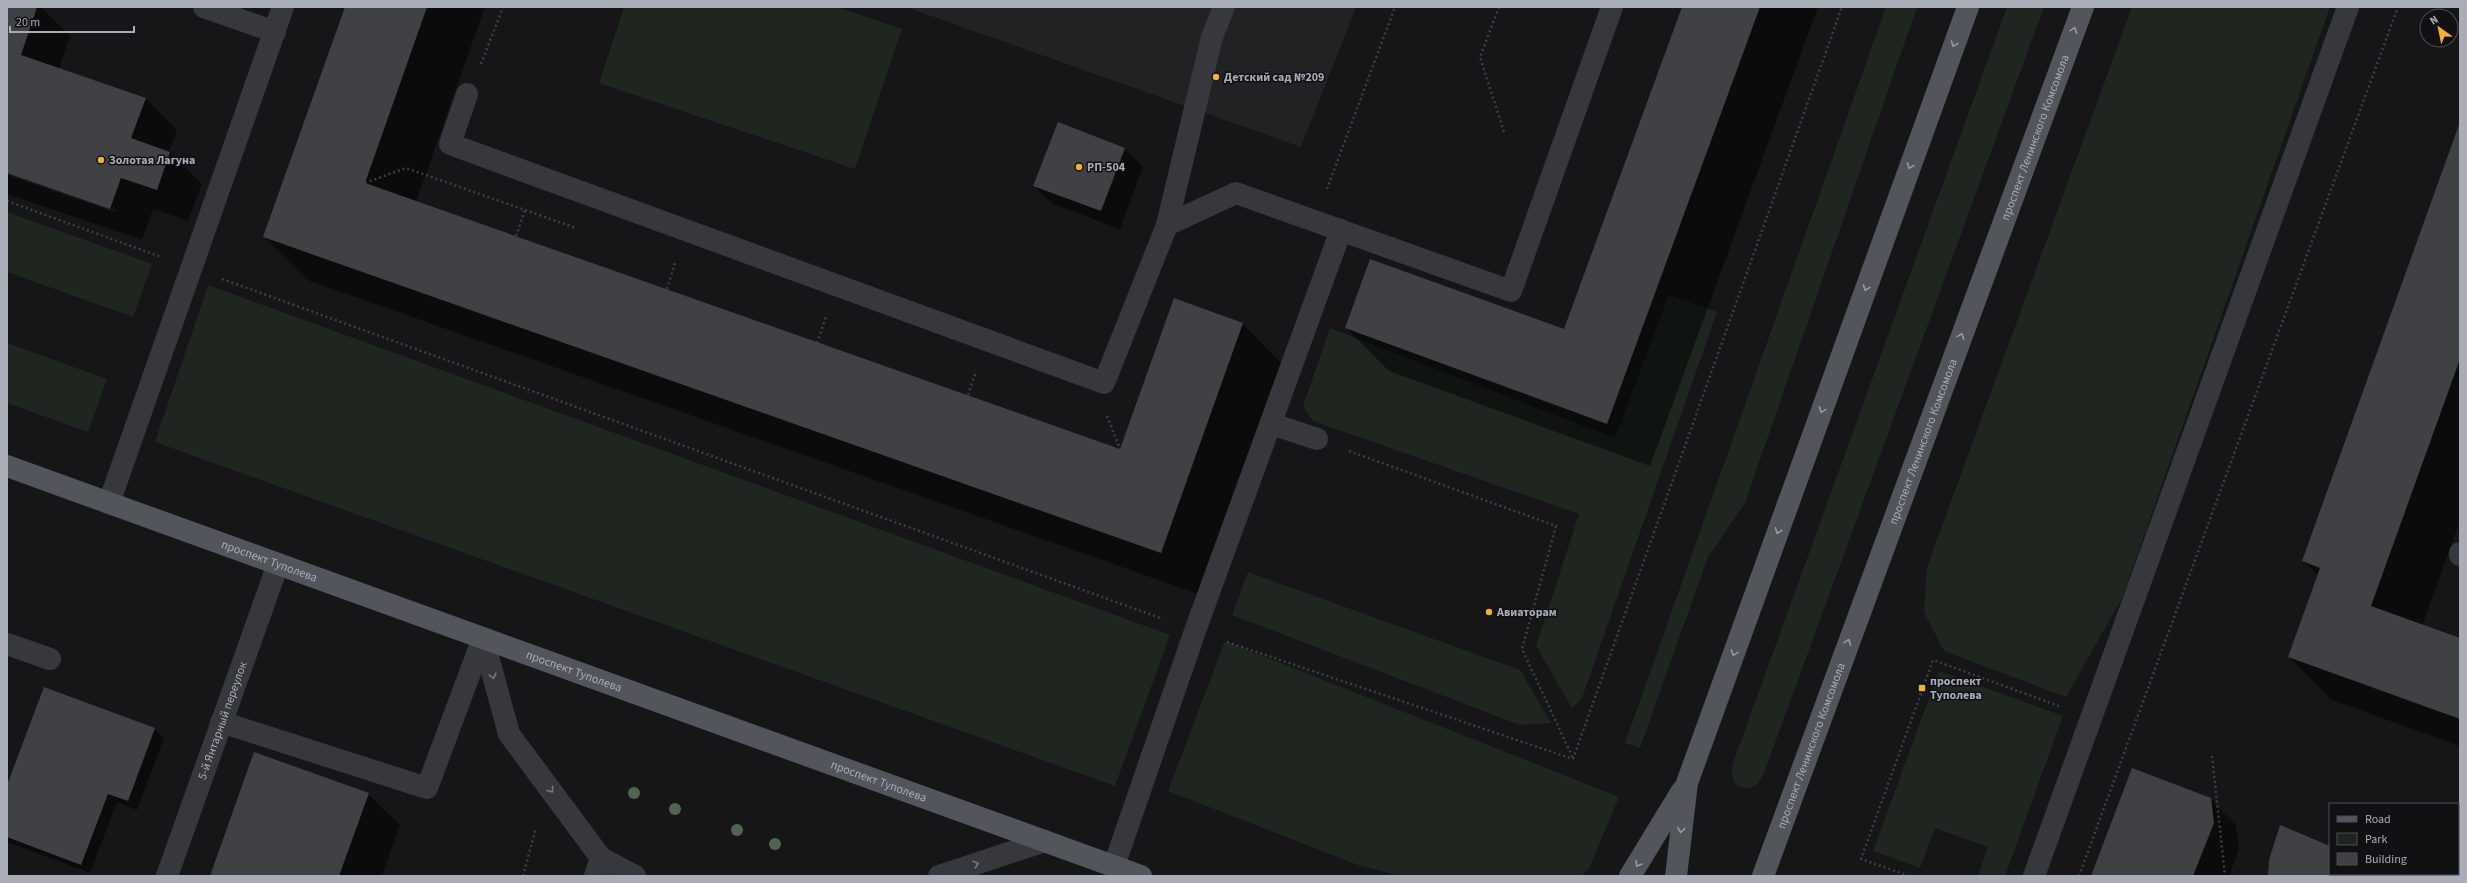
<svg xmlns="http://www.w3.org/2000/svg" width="2467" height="883" viewBox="0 0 2467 883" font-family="'Source Sans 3',sans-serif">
<rect width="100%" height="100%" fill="#161618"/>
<!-- built -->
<path fill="#222225" d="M906 7H1356L1301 147Z"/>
<!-- green -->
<g fill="#1e261f">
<path d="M624 7H837L902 29 855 169 599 83Z"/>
<path d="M1886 7H1917L1745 503 1708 557 1640 748 1625 743Z"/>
<path d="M2007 7H2044L1764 773C1754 799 1726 789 1733 763Z"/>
<path d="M2132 7H2330L2122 598 2066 697 1944 651 1924 612 1927 567Z"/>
<path d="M7 212 152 264 133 317 7 272Z"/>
<path d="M208 285 1170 635 1115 786 155 442Z"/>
<path d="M1669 295 1717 312 1582 698 1572 708 1536 646 1579 514 1313 421 1303 406 1330 328 1615 438Z"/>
<path d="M7 343 107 379 88 432 7 403Z"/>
<path d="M1248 572 1520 670 1551 723 1520 725 1232 615Z"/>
<path d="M1225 641 1619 797 1589 869 1581 876H1401L1358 865 1168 791Z"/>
<path d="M1939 671 2063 716 2005 876H1978L1988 847 1935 828 1920 868 1873 851Z"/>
</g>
<!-- shadow -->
<g fill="#0007">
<path d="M7 7H41L70 36 59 69 145 98 177 130 169 152 202 184 188 221 153 209 142 240 7 194V175L114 212 115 210 7 172Z"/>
<path d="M346 7H485L416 202 1121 451 1242 323 1285 367 1204 596 307 280 264 237Z"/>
<path d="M1683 7H1818L1650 466 1389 371 1346 328 1564 331Z"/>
<path d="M2460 124V521L2422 626 2460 639V746L2332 700 2289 657 2318 576 2303 561Z"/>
<path d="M1125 149 1143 167 1120 229 1053 204 1034 186Z"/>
<path d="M45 688 155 729 164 738 137 810 117 802 90 873 7 842V788Z"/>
<path d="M368 794 400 825 382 876H211Z"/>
<path d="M2210 799 2236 825 2239 849 2229 876H2092Z"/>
</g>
<!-- building -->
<g fill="#404145">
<path d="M7 7H37L21 55 146 98 131 138 170 152 157 190 121 178 110 209 7 173Z"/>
<path d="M345 7H427L365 183 1120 449 1174 298 1243 323 1161 553 263 237Z"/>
<path d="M1682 7H1760L1607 424 1345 328 1370 259 1564 329Z"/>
<path d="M1058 122 1125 148 1101 211 1033 186Z"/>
<path d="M2460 122V359L2371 606 2460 638V719L2288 657 2320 568 2302 561Z"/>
<path d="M44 687 155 728 128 801 108 794 81 865 7 837V785Z"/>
<path d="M254 752 369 793 339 876H210Z"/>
<path d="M2132 768 2211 798 2214 823 2193 876H2091Z"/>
<path d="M2280 825 2330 846V874H2397L2396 876H2268L2269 860Z"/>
</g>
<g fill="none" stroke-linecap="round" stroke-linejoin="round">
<!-- path -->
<g stroke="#3d3f44" stroke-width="2.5" stroke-dasharray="2 3" stroke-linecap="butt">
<path d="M1499 7 1480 57 1504 132"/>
<path d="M481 64 503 7"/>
<path d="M365 183 406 168 576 228"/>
<path d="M1327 189 1395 7"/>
<path d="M7 201 161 257"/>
<path d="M516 236 525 210"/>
<path d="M222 279 1163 619"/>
<path d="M667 289 675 263"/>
<path d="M817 343 826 317"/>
<path d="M968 395 976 371"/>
<path d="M1107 416 1120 449"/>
<path d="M1349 451 1556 526 1522 649 1573 758"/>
<path d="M1227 642 1573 759"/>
<path d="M2212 756 2225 876"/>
<path d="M1573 759 1842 7"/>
<path d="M523 876 536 828"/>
<path d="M1909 876 1861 859 1933 660 2059 706"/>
<path d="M2079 876 2398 7"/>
</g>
<!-- minor -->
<g stroke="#37383d" stroke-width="22">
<path d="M204 7 275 32"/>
<path d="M467 94 450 144 1104 383 1167 225 1236 193 1511 291 1612 7"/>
<path d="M1167 225 1212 37 1224 7"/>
<path d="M1272 424 1317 439"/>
<path d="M109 503 283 7"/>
<path d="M2460 553V555"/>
<path d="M483 638 509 734 601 858 635 876"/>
<path d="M7 644 50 659"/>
<path d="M221 722 427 788 483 638"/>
<path d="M1114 866 1195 631 1341 230"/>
<path id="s1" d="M167 876 278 564"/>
<path d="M595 876 601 858"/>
<path d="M939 876 1045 841"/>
<path d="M2034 876 2348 7"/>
</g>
<!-- major -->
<g stroke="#53555c" stroke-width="22">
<path id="s2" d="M7 466 1141 876"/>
<path d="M1630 876 1682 791"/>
<path d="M1676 876 1687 783 1968 7"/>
<path id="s3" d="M1763 876 2083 7"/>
</g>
</g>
<!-- trees -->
<g fill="#506452">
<circle cx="634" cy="793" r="6"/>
<circle cx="675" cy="809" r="6"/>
<circle cx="737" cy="830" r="6"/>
<circle cx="775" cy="844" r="6"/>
</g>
<!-- one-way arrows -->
<defs><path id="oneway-chevron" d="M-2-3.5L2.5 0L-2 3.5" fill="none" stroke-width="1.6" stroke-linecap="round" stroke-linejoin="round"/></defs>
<g stroke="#979ba6">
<use href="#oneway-chevron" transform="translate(2074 30) rotate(-70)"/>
<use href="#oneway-chevron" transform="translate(1954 44) rotate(110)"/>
<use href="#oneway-chevron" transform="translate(1910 166) rotate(110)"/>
<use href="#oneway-chevron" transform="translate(1866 288) rotate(110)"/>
<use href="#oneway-chevron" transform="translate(1961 336) rotate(-70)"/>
<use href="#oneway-chevron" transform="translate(1822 410) rotate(110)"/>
<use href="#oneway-chevron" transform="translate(1778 531) rotate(110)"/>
<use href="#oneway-chevron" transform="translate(1848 642) rotate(-70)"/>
<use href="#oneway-chevron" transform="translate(1734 653) rotate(110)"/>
<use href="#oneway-chevron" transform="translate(1681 830) rotate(97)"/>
<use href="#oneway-chevron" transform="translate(1638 864) rotate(121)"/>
</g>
<g stroke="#757881">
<use href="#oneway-chevron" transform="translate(493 676) rotate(75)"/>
<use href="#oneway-chevron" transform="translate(551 790) rotate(54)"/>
<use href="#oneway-chevron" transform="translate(976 864) rotate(-18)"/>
</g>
<!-- markers -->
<g fill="#f2b134" stroke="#111113" stroke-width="1.5">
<circle cx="1216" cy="77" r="4"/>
<circle cx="101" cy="160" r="4"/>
<circle cx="1079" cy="167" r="4"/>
<circle cx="1489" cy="612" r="4"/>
<rect x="1918" y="684" width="8" height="8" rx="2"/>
</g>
<g text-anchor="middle" stroke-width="3" stroke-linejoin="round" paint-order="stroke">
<!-- poi labels -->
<g font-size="12" font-weight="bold" fill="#a8adb8" stroke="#111113" text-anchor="start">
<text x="1224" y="81">Детский сад №209</text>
<text x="109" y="164">Золотая Лагуна</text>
<text x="1087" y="171">РП-504</text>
<text x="1497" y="616">Авиаторам</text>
<text x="1930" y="685">проспект<tspan x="1930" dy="14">Туполева</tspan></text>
</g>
<!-- street labels -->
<g font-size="12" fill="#a8adb8" stroke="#111113">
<text dy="4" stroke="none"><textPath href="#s3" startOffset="787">проспект Ленинского Комсомола</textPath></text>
<text dy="4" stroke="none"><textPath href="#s3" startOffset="463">проспект Ленинского Комсомола</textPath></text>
<text dy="4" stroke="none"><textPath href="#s2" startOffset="279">проспект Туполева</textPath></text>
<text dy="4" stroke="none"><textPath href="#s2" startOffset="603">проспект Туполева</textPath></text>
<text dy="4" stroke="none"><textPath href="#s1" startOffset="165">5-й Янтарный переулок</textPath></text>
<text dy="4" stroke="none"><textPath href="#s3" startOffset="139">проспект Ленинского Комсомола</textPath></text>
<text dy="4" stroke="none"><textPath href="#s2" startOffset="927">проспект Туполева</textPath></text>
</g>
</g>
<!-- border -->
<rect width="2467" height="883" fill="none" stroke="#a8adb8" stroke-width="16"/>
<!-- legend -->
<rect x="2329" y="803" width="130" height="72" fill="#111113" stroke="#4d4f55"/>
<rect x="2337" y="816" width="20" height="6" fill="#53555c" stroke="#4d4f55"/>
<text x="2365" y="823" font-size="12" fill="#a8adb8">Road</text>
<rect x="2337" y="833" width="20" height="12" fill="#1e261f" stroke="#4d4f55"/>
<text x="2365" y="843" font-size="12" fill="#a8adb8">Park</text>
<rect x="2337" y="853" width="20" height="12" fill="#404145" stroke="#4d4f55"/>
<text x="2365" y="863" font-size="12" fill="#a8adb8">Building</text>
<!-- north arrow -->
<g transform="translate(2439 28) rotate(327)"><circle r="19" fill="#111113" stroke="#4d4f55"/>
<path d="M0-3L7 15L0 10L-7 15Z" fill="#f2b134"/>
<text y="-6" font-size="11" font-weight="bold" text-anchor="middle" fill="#a8adb8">N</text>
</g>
<!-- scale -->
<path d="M10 26v6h124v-6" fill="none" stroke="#a8adb8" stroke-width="2"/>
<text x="16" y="26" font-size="12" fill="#a8adb8" stroke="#111113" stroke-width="3" paint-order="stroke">20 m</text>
</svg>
